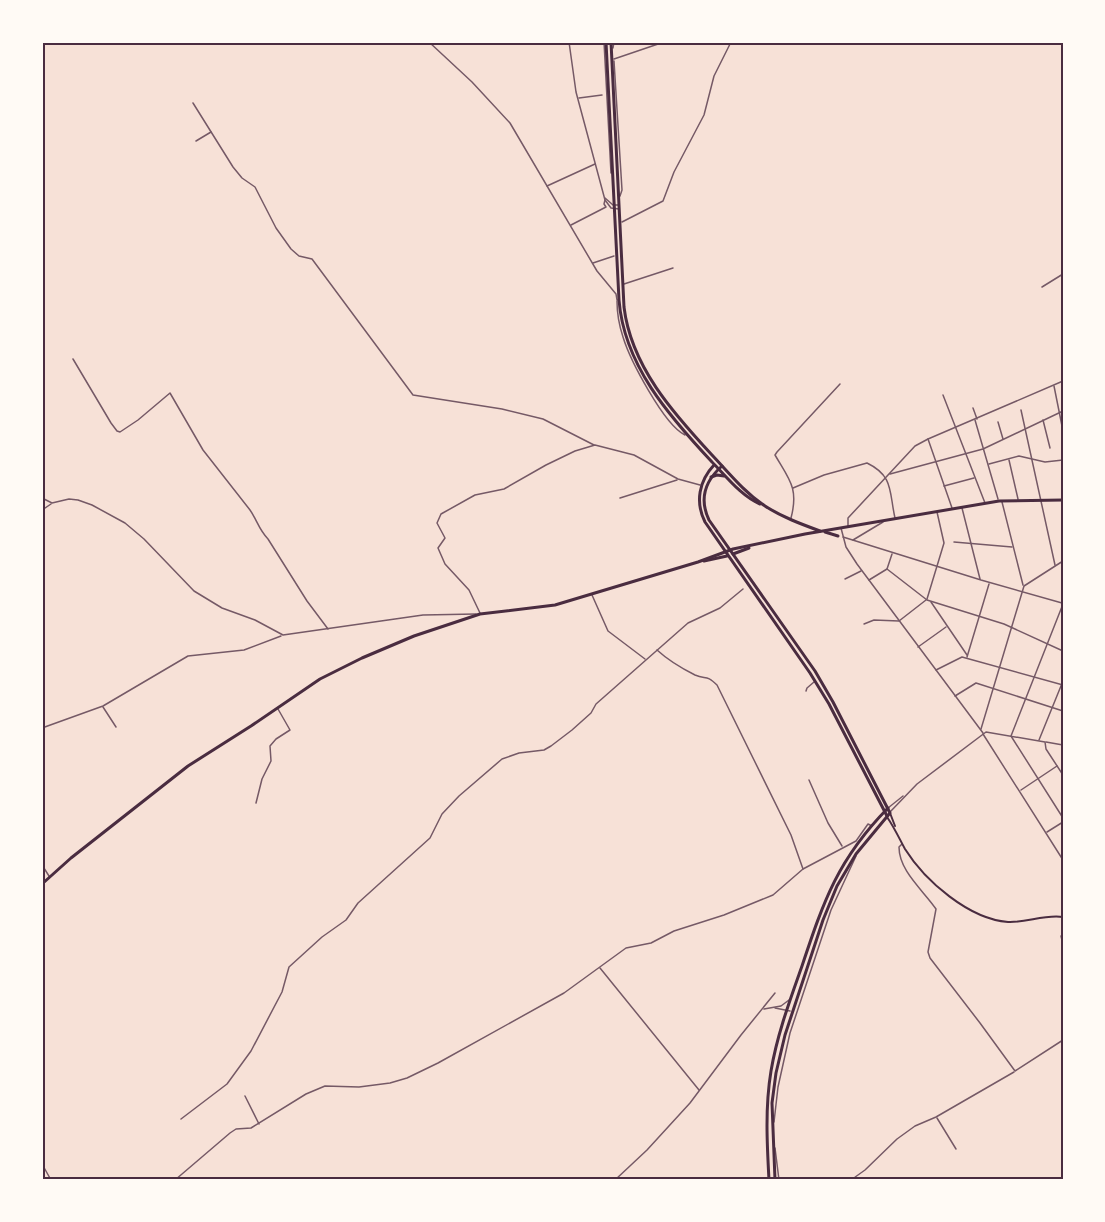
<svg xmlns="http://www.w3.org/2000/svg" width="1105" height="1222" viewBox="0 0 1105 1222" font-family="Lora,serif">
<rect width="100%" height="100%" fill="#f7e1d7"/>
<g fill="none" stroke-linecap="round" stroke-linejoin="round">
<!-- minor -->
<g stroke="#755966" stroke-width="1.5">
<path d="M604 42 611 173"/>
<path d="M613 48 614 42"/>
<path d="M614 59 664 42"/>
<path d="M614 61 622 190 620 196"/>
<path d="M579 98 602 95"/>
<path d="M193 103 233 167 242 178 255 187 276 228 291 249 299 256 312 259 413 395 502 409 543 419 594 445"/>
<path d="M196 141 211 132"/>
<path d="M622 222 663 201 674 172 704 115 714 76 731 42"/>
<path d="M571 225 606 207 604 204 605 200"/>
<path d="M593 263 614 256"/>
<path d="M624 284 673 268"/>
<path d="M1042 287 1063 274"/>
<path d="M617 301C617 313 619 325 623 337 630 360 664 425 685 435"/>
<path d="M73 359 111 423 117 431 120 432 138 420 170 393 203 450 250 510C257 520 259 530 268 539L307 601 328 629"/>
<path d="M1054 386 1063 431"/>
<path d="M943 395 985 503"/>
<path d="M973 408 977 419"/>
<path d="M1021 410 1055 565"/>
<path d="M975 420 998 499"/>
<path d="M1043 420 1050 448"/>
<path d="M998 422 1003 439"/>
<path d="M928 439 952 508"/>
<path d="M1009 460 1018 499"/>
<path d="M989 464 1019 456 1045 462 1063 460"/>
<path d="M890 474 983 449 1063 411"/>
<path d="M944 486 974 478"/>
<path d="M793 488 824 475 867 463C894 476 889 492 895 518"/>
<path d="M42 498 52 503 69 499 78 500 92 505 125 523 144 539 194 591 222 608 255 620 283 635 423 615 476 614"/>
<path d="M620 498 677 480"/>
<path d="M1002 502 1023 585"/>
<path d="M962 508 980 579"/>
<path d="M42 510 51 504"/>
<path d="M791 518C799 488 789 479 775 455L777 452 840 384"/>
<path d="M843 537 981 580 1062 603"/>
<path d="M853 540 883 522"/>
<path d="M954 542 1012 547"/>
<path d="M887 569 927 600 1004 624 1063 651"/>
<path d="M845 579 861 571"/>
<path d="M869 580 887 569 892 554"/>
<path d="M592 595 608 631 645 659"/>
<path d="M927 599 944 543 937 512"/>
<path d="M931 602 967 655"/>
<path d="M1063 604 1011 736 1063 818"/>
<path d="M480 613 469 590 445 564 438 548 445 538 437 523 441 514 475 495 504 489 546 465 575 451 595 445 634 455 678 479 700 485"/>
<path d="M864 624 874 620 899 621 926 600"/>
<path d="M918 647 946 627"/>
<path d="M657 650C669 661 681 668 695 675 706 680 706 674 717 685L791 835 803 869"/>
<path d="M967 657 989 584"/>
<path d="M936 670 962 657 1063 685"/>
<path d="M806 691 807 688 814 682"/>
<path d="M955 696 976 683 1063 711"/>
<path d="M103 707 116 727"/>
<path d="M42 728 103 706 188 656 244 650 281 636"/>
<path d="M981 729 1024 586 1063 561"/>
<path d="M983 734 1063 860"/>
<path d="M1039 740 1063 681"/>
<path d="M1046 742 1063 745"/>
<path d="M809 780 828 823 842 846"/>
<path d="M1021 790 1057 766"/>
<path d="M256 803 262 779 271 761 270 746 276 739 290 730 278 709"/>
<path d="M1047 832 1063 822"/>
<path d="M902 844 899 847C899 871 923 890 936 909L928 952 930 958 980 1023 1015 1071 1063 1040"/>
<path d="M42 865 49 876"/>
<path d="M1061 936 1063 944"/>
<path d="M600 968 699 1090"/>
<path d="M775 1008 790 1011"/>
<path d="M764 1009 781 1006 789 1000"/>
<path d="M245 1096 259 1124"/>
<path d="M937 1118 956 1149"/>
<path d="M181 1119 227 1084 251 1051 282 992 289 967 322 937 346 920 358 903 430 838 442 814 459 796 502 759 519 753 544 750 551 746 572 730 591 713 596 704 688 623 720 608 743 589"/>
<path d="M774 1122 778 1087 790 1033 831 910 856 856"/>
<path d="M775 1148 779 1180"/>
<path d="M42 1164 51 1180"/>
<path d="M175 1180 230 1133 236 1129 251 1128 306 1094 325 1086 359 1087 390 1083 407 1078 438 1063 564 993 626 948 651 943 674 931 724 915 773 895 803 869 856 841 868 824 872 826"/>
<path d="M615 1180 647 1150 690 1103 741 1035 775 993"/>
<path d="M851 1180 865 1170 897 1139 915 1126 936 1117 1014 1072"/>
</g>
<!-- tertiary -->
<g stroke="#755966" stroke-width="1.5">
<path d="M429 42 472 82 510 123 597 271 616 294 617 300H619"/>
<path d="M569 42 576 92 605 200 611 208 619 209"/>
<path d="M547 186 595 164"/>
<path d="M605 198 613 205H619"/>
<path d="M848 527V518L915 446 928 439 1063 381"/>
<path d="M841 528 846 547 857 564 983 733"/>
<path d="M888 808 903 796"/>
<path d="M890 812 917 784 986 732 1045 742 1046 749 1063 775"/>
</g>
<!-- secondary -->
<g stroke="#4a2c40" stroke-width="2">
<path d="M890 813 895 826"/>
<path d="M887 817C894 827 899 838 905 849 925 881 969 919 1008 922 1026 923 1045 914 1063 917"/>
</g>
<!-- primary -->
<g stroke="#4a2c40" stroke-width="3">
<path d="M606 42 619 300C624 365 669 416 712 462 726 476 741 496 760 504"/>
<path d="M611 42 624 307C631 366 673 413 712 455 729 473 744 492 765 506 782 517 801 524 820 531"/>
<path d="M714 465C699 481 695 502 705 522L810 673 829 704 887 816"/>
<path d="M722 466C705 481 699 499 709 520L815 671 833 702 890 813 856 854 837 886 823 920 785 1035 776 1073 772 1103 775 1180"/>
<path d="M711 477 717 475 724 476"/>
<path d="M825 532 838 536"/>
<path d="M733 554 749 548"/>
<path d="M704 561 727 556"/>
<path d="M42 884 71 858 188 766 251 726 320 679 362 658 414 636 480 614 555 605 698 562 733 549 805 534 999 501 1063 500"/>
<path d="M769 1180C767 1144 765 1107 771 1071 777 1035 790 1000 802 966 824 900 838 859 888 808"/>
</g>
</g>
<!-- border -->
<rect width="1105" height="1222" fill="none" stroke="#fffaf5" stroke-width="87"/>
<rect x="44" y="44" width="1018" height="1134" fill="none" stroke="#4a2c40" stroke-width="2"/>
</svg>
